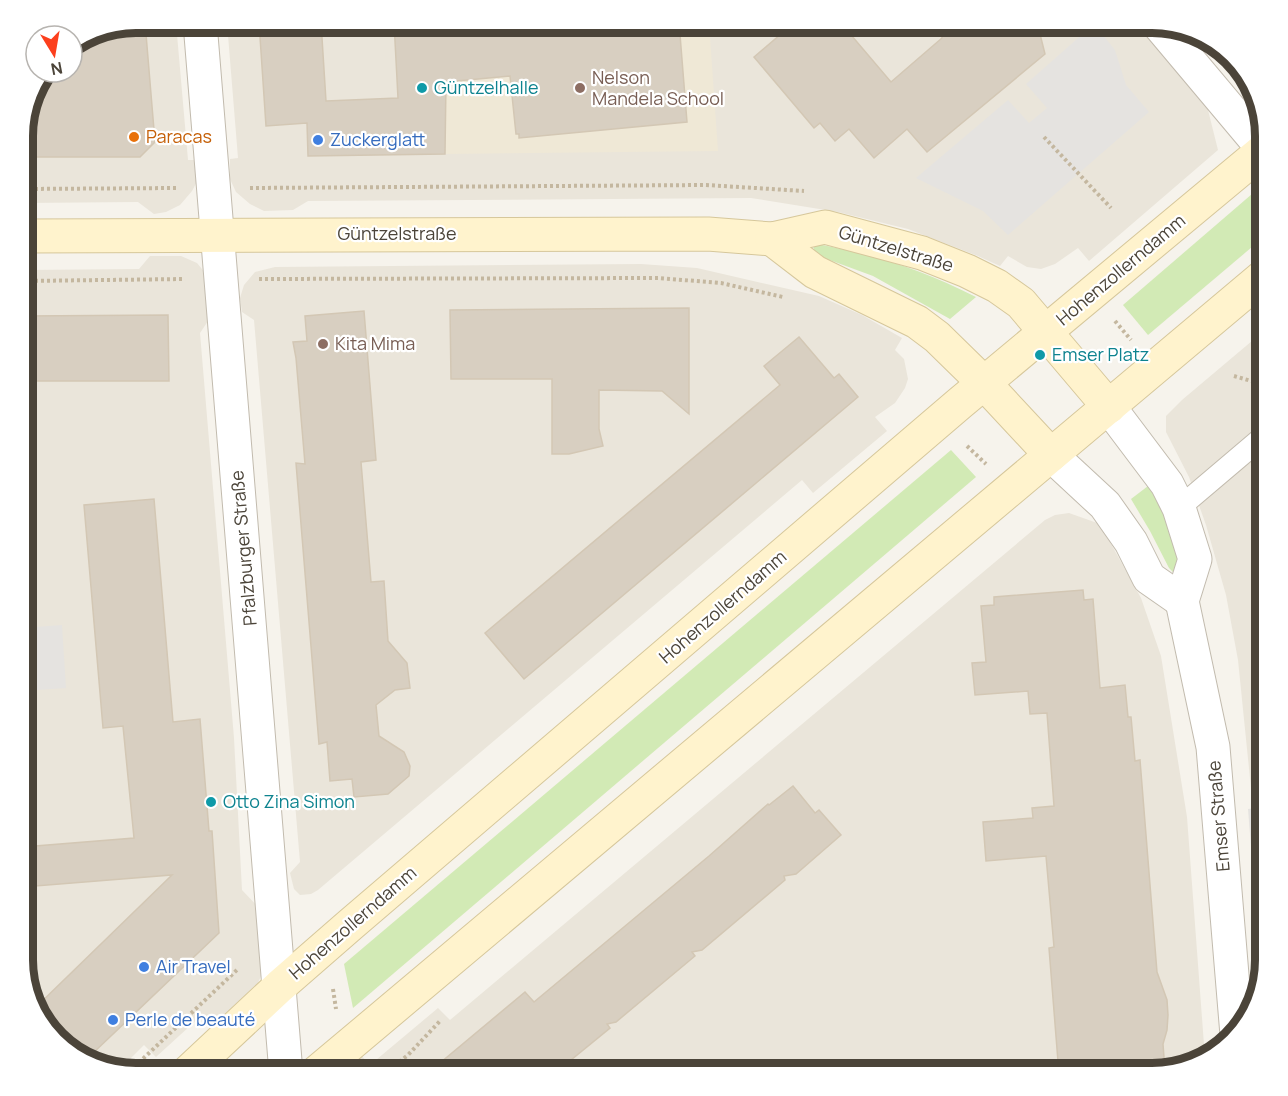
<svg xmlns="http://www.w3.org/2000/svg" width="1288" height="1096" viewBox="0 0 1288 1096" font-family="Manrope,sans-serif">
<rect width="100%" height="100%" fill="#f6f3ec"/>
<!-- residential -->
<g fill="#eae5da">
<path d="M136 23H176L188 160H198L200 176 192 191 180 205 166 212 154 214 138 202 23 203V128L34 85 45 72H72V47Z"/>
<path d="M227 23H1141L1207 106 1218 150 1089 261 1078 248 1055 264 1041 269 1027 267 1008 256 1000 266 978 256 908 229 838 212 751 198 308 201 293 210 264 211 250 204 236 192 230 179V159L238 158Z"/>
<path d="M1204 42 1227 51 1255 89 1233 79Z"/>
<path d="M150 256H181L197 263 206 274 210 318 200 333 234 738 242 890 259 908 263 960 261 976 253 994 214 1026 202 1015 156 1057 144 1045 121 1068 61 1045 34 1010 23 967V270L139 269Z"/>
<path d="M641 264 697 268 819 296 862 315 902 338 895 350 904 359 908 379 905 388 895 403 875 417 887 431 813 493 802 480 318 890 311 894 300 895 294 889 290 873 300 862 254 320 242 312 240 298 244 285 255 272 275 267Z"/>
<path d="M1265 330V807L1253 808 1238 660 1226 595 1206 525 1189 477 1166 432V416L1182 400Z"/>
<path d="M1069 513 1100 524 1141 598 1161 656 1187 817 1205 1058 1196 1065 1152 1073H335L359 1053 370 1065 438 1008 450 1020 1045 520 1055 515Z"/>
</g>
<!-- education -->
<path fill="#efe8d6" d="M441 23H709L718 151 445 154 444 98 447 97Z"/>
<!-- green -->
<g fill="#d2eab5">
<path d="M1252 194 1257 195 1265 205V236L1148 335 1123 305Z"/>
<path d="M817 244C878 256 921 269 976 297L950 319 873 276 816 255 813 253 814 245Z"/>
<path d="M951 450 976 477 353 1008 344 964Z"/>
<path d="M1152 483 1183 566 1175 574 1169 568 1150 531 1131 499Z"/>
</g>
<!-- parking -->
<g fill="#e5e3e0">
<path d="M1094 24 1115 50 1126 85 1149 112 1008 235 983 211 916 178 1008 100 1029 123 1047 108 1026 84Z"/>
<path d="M62 625 66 688 23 691V628Z"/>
<path d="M1265 807V960L1261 972 1248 809Z"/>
</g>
<!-- building -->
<g fill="#d8cfc1" stroke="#d3c7b4" stroke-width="1.5">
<path d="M136 22H145L155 142 140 157H23V128L34 86 45 72H72V47Z"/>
<path d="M259 22H321L326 101 398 98 394 22H679L687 122 519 138V134H516L510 76 446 82 445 154 308 156 307 123 266 126Z"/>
<path d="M795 22H840L891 82 942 38V22H1037L1045 54 927 152 907 129 874 158 849 129 835 141 820 123 814 128 754 57Z"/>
<path d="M689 308V414L662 391 599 390V429L603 446 569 454H552V379H451L450 310Z"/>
<path d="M364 311 376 460 361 462 371 582 384 581 388 641 407 663 410 688 395 690 376 705 379 736 404 752 410 766 409 776 388 794 354 797 352 779 330 781 327 742 319 744 296 463 305 464 296 358 293 342 307 341 305 316Z"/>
<path d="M168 315 169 381H23V316Z"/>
<path d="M799 337 834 378 839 374 858 397 524 679 485 633 780 385 764 366Z"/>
<path d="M154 499 173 722 200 719 209 831H212L219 933 90 1056 61 1045 34 1009 172 875 23 887V847L134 838 123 726 103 728 84 505Z"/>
<path d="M1083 590 1084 600 1093 599 1100 688 1125 685 1128 717H1131L1135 761 1140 760 1157 972 1167 1000 1168 1015 1167 1030 1163 1044 1165 1071 1152 1074H1059L1049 948 1054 947 1046 856 986 861 983 822 1033 818 1032 808 1054 806 1047 713 1030 714 1028 691 975 695 972 663 986 662 981 606 994 605V597Z"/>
<path d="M793 786 815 813 819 810 841 835 796 874 784 876 785 880 702 950 692 952 695 956 616 1022 607 1024 610 1028 555 1073H428L525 992 534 1002 709 856 768 804 769 805Z"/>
</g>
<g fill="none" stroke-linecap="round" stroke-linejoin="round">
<defs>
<path id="lane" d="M1179 508 1265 435"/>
<g id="street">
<path d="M200 23 286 1073"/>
<path d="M1160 26 1265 151"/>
<path d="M1109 407 1167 484 1179 508 1195 559 1182 601 1213 747 1237 1035"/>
<path d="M1051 455 1105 505 1131 542 1149 578 1182 601"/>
</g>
<g id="secondary">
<path d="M23 236 708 234 772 239 825 227 922 253 967 271 997 286 1021 303 1109 407"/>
<path d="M772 239 815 272 917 322 937 337 984 383 1051 455"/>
<path d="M187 1073 280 986 350 925 960 403 1265 149"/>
<path d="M316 1073 1265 275"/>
</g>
</defs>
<!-- lane casing -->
<use href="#lane" stroke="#c2bbae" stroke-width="23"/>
<!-- street casing -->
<use href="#street" stroke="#c2bbae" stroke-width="35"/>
<!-- secondary casing -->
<use href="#secondary" stroke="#d6c79b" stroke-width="35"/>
<!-- path -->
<g stroke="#c4b79f" stroke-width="4" stroke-dasharray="3 3" stroke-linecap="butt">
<path d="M1044 137 1111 208"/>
<path d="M250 188 706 185 804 191"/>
<path d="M23 189 177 188"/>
<path d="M259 279 658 278 721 283 783 297"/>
<path d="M23 281 185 279"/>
<path d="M1115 321 1131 340"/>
<path d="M1234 376 1265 385"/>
<path d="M967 446 986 464"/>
<path d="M333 989 336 1009"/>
<path d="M130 1071 239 968"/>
<path d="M385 1073 408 1055 440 1021"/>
</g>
<!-- lane -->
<use href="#lane" stroke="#fff" stroke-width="21"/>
<!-- street -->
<use href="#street" stroke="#fff" stroke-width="33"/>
<!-- secondary -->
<use href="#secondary" stroke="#fff3cd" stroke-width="33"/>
</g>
<!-- markers -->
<g fill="#0f9aa8" stroke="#fff" stroke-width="2">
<circle cx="422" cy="88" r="6"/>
<circle cx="1040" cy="355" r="6"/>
<circle cx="211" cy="802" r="6"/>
</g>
<g fill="#8d6e63" stroke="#fff" stroke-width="2">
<circle cx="580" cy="88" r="6"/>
<circle cx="323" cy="344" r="6"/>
</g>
<circle fill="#e8710a" stroke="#fff" stroke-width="2" cx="134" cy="137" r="6"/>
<g fill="#3f7fe0" stroke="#fff" stroke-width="2">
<circle cx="318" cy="140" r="6"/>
<circle cx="144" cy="967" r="6"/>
<circle cx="113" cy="1020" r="6"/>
</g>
<g text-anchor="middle" stroke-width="4.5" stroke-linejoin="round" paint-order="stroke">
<!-- education labels -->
<g font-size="18" fill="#785e54" stroke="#fff" text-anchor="start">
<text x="592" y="84">Nelson<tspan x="592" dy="21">Mandela School</tspan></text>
<text x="335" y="350">Kita Mima</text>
</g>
<!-- culture labels -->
<g font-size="18" fill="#0d838f" stroke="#fff" text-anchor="start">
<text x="434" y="94">Güntzelhalle</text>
<text x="1052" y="361">Emser Platz</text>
<text x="223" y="808">Otto Zina Simon</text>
</g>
<!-- food labels -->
<g font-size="18" fill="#c56008" stroke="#fff" text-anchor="start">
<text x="146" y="143">Paracas</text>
</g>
<!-- shop labels -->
<g font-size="18" fill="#366cbe" stroke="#fff" text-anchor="start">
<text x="330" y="146">Zuckerglatt</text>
<text x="156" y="973">Air Travel</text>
<text x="125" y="1026">Perle de beauté</text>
</g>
<!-- street labels -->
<g font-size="18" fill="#4b4439" stroke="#fff">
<text x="397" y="240">Güntzelstraße</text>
<text transform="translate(896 249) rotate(17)" y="6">Güntzelstraße</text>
<text transform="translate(1121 270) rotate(-40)" y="6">Hohenzollerndamm</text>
<text transform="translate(244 548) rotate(-95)" y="6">Pfalzburger Straße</text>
<text transform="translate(723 607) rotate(-41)" y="6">Hohenzollerndamm</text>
<text transform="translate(1219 816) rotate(-95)" y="6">Emser Straße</text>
<text transform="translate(353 923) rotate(-41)" y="6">Hohenzollerndamm</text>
</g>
</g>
<!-- crop -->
<path d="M0 0H1288V1096H0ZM136 33H1152A103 103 0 0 1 1255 136V960A103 103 0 0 1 1152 1063H136A103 103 0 0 1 33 960V136A103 103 0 0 1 136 33Z" fill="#fff" fill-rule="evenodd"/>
<path fill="none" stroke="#4b4439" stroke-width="8" d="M136 33H1152A103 103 0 0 1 1255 136V960A103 103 0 0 1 1152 1063H136A103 103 0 0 1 33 960V136A103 103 0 0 1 136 33Z"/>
<!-- north arrow -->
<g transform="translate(54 54) rotate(169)"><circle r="28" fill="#ffffff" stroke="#b7b4b0" stroke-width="1.5"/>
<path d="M0-4.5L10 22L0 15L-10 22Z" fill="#fc3f1d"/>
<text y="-9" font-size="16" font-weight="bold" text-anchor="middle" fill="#4b4439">N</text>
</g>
</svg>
